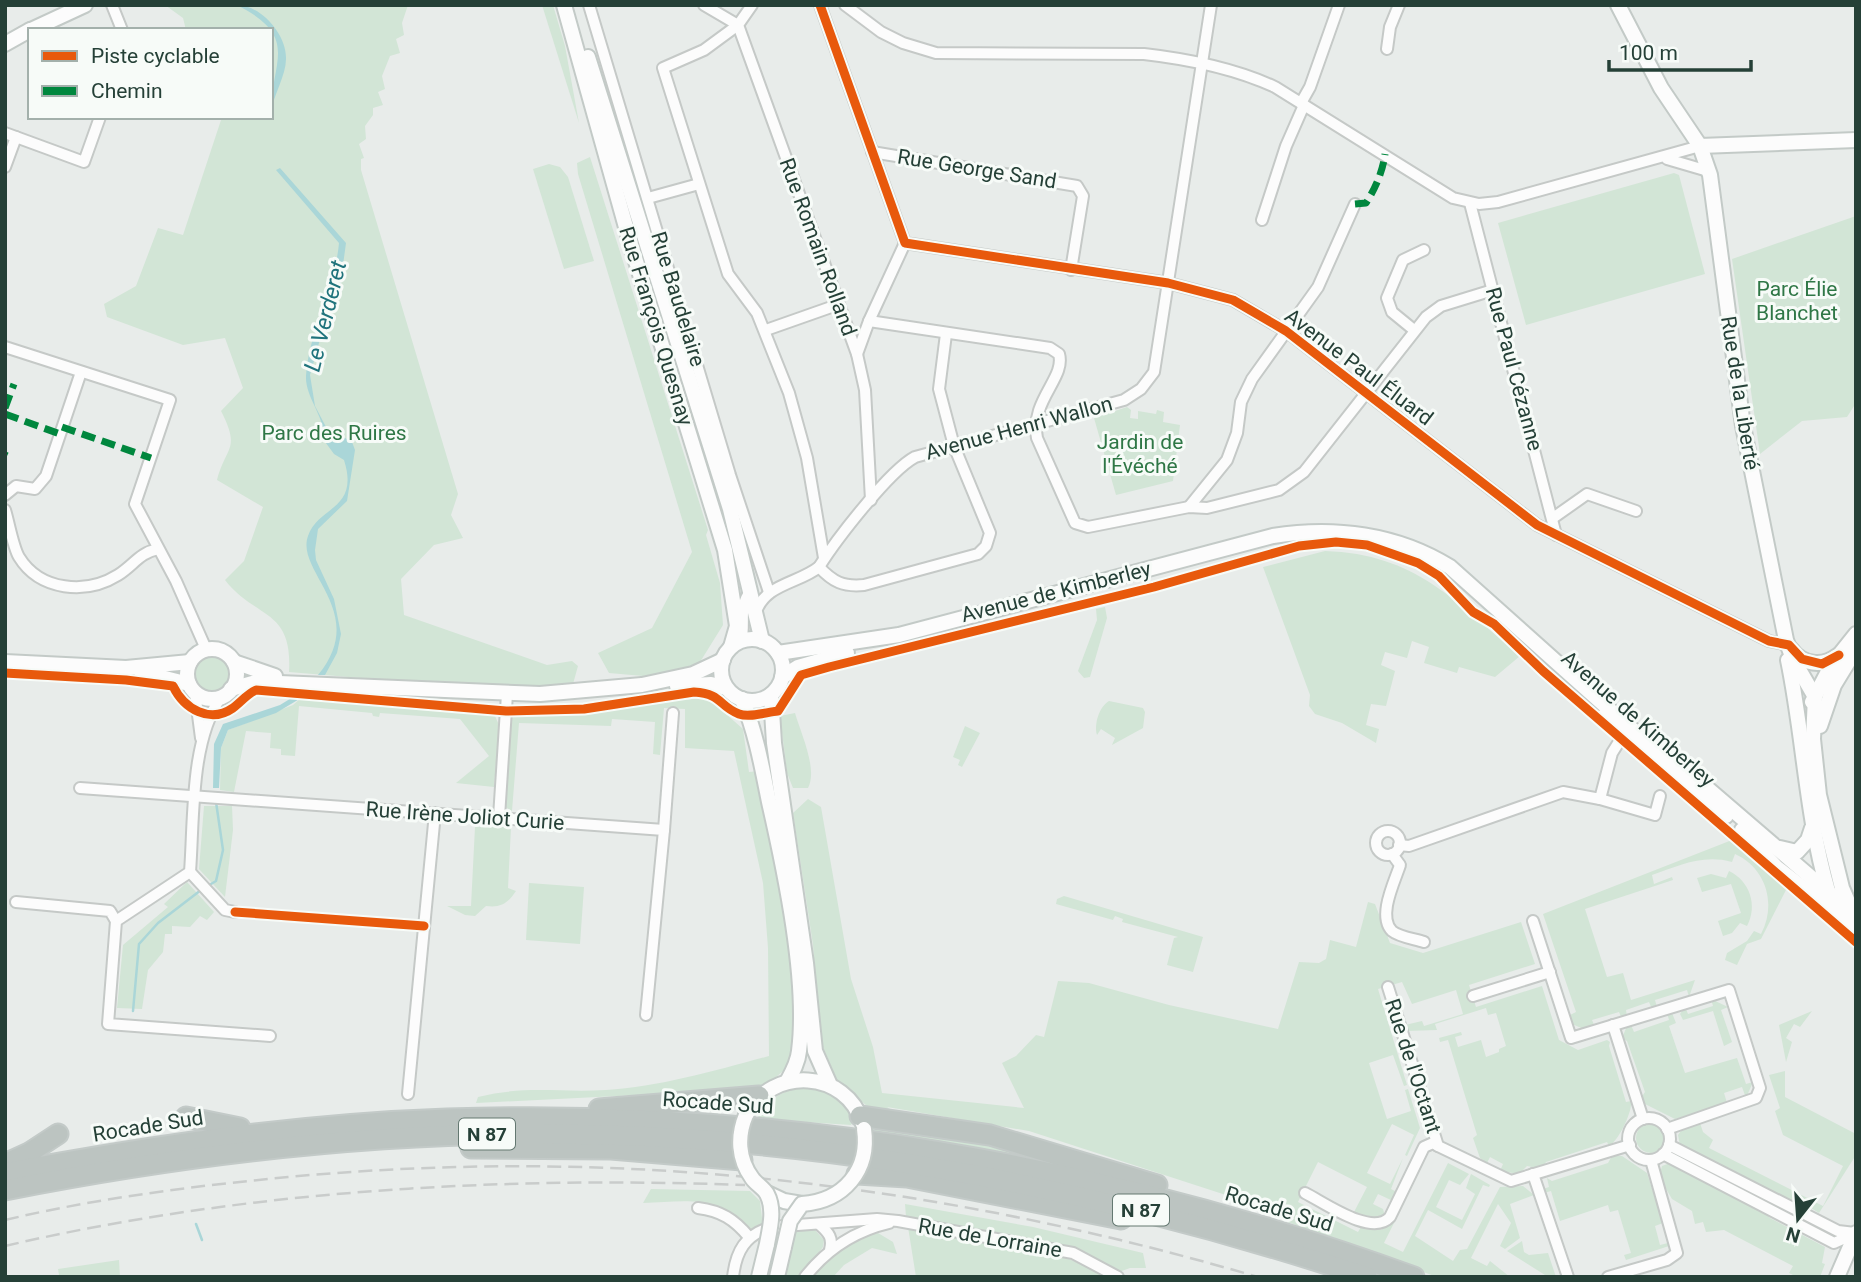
<svg xmlns="http://www.w3.org/2000/svg" width="1861" height="1282" viewBox="0 0 1861 1282" font-family="Roboto,sans-serif">
<rect width="100%" height="100%" fill="#e8ecea"/>
<!-- green -->
<g fill="#d2e5d6">
<path d="M165 5H408L402 23 404 35 396 39 400 53 390 56 382 76 385 89 378 92 383 105 373 108V115L365 126 366 139 359 144 364 158 361 159V170L458 494 451 515 463 538 434 545 401 579 404 615 547 665 572 661 578 666 573 684 562 688 456 686 289 672C293 608 255 619 225 580L244 561 263 507 217 480C226 446 241 450 221 411L243 388 225 338 183 345 107 317 104 304 136 286 158 228 183 235 222 117H271V30H186L183 18Z"/>
<path d="M542 5H553L565 46 579 123Z"/>
<path d="M590 157 708 530 706 535 720 583 723 625 700 662 681 669 643 676 609 673 598 653 652 628 692 552 578 174 577 163Z"/>
<path d="M549 164 560 167 568 177 594 261 564 269 533 169Z"/>
<path d="M1674 173 1679 175 1705 274 1526 325 1498 223Z"/>
<path d="M1856 216V403L1847 417 1802 421 1760 454 1732 259Z"/>
<path d="M1127 407 1131 410 1130 418 1138 419V411L1156 414 1157 410 1164 412 1163 422 1180 425 1173 481 1116 495 1094 418Z"/>
<path d="M1325 551C1416 554 1455 601 1520 656L1495 677 1459 667 1457 673 1424 663 1429 647 1412 641 1407 658 1385 652 1381 665 1395 671 1386 706 1371 704 1366 725 1379 729 1376 743 1342 723 1315 714 1309 706 1310 695 1263 567Z"/>
<path d="M1105 607 1107 618 1090 677 1084 678 1078 671 1097 620 1096 609Z"/>
<circle cx="213" cy="674" r="18"/>
<path d="M301 698 495 716 499 725 494 787 456 783 489 756 460 719 380 713 379 717 373 716 372 713 299 706 295 756 281 755V749L270 748 271 733 246 731 234 792 220 790 221 748 228 730 293 705Z"/>
<path d="M708 698 743 729 749 772 759 771 782 895 793 973 795 1053C787 1072 774 1079 757 1089L476 1103 478 1097C525 1085 560 1093 606 1090 659 1087 718 1070 769 1056L768 948 763 883 734 751 685 748V709L664 708 660 755 653 754 655 722 612 719 611 726 519 723 512 811 505 807 504 792 511 717 605 711 664 701Z"/>
<path d="M1109 701 1143 708 1145 712 1143 728 1112 745 1115 738 1101 729 1097 735C1094 724 1099 707 1109 701Z"/>
<path d="M795 713C801 734 818 769 808 788H793L787 773 780 716Z"/>
<path d="M965 726 980 733 962 767 958 765 960 760 953 757Z"/>
<path d="M808 799 821 807 851 979 873 1047 882 1093 1024 1108 1002 1063 1016 1056 1036 1035 1044 1037 1058 981 1089 983 1169 1005 1278 1029 1299 962 1319 963 1326 959 1330 940 1356 947 1368 902 1375 904 1390 943 1423 953 1521 922 1535 964 1469 985 1476 1007 1542 986 1559 1040 1578 1050 1607 1040 1610 1042 1609 1046 1626 1102 1631 1101C1633 1111 1618 1142 1609 1146L1607 1142 1546 1162 1542 1169 1527 1166 1519 1174 1500 1171 1503 1164 1490 1157 1487 1163 1480 1158 1473 1138 1477 1135 1448 1040 1440 1042 1439 1038 1461 1032 1462 1035 1455 1037 1458 1047 1481 1040 1486 1057 1499 1052V1049L1506 1046 1496 1013 1488 1015 1486 1008 1435 1024 1437 1030 1407 1031 1405 1025 1422 1021 1424 1026 1463 1014 1456 990 1412 1004 1402 982 1378 989 1407 1085 1404 1086 1393 1055 1369 1063 1387 1119 1411 1111 1405 1090 1408 1089 1420 1128 1407 1156 1405 1155 1414 1135 1392 1124 1367 1173 1390 1184 1403 1158 1391 1189 1397 1192 1393 1201 1378 1194 1373 1204 1383 1209 1385 1216 1373 1221 1354 1212 1367 1187 1318 1162 1298 1202 1358 1232 1361 1227 1381 1230 1396 1219 1384 1243 1403 1252 1448 1163 1469 1174 1460 1185 1449 1180 1436 1207 1462 1220 1475 1194 1466 1188 1471 1174 1490 1185 1489 1187 1483 1185 1462 1229 1428 1210 1415 1236 1453 1261 1460 1250 1467 1249 1500 1187 1523 1186 1534 1195 1510 1204 1520 1238 1505 1249 1500 1246 1511 1223 1498 1204 1471 1258 1487 1266 1490 1261 1510 1277H1437L1282 1220 1284 1214 1029 1131 887 1107 893 1111 875 1113 837 1080 820 1040 813 945 793 813Z"/>
<path d="M204 806H232L233 830 225 897 199 869Z"/>
<path d="M475 827H511L508 888 516 891C508 903 501 908 486 906L475 916 465 915 447 906H471Z"/>
<path d="M1732 840 1787 888 1761 939 1747 944 1737 965 1725 960 1727 953 1747 941 1754 931 1761 934C1777 904 1766 868 1735 854L1732 862C1702 854 1679 866 1652 875L1654 884 1672 877 1673 880 1585 909 1607 977 1623 973 1631 1000 1695 980 1689 997 1687 990 1655 1000 1657 1007 1652 1009 1649 1002 1626 1010 1627 1017 1622 1019 1619 1012 1592 1020 1595 1027 1586 1030 1572 1024 1568 1016 1576 1012 1543 914Z"/>
<path d="M1729 871C1750 881 1758 906 1747 926L1740 923 1732 933 1723 936 1718 921 1741 913 1731 884 1702 892 1697 878 1711 874 1726 878Z"/>
<path d="M187 882 214 912 207 920 200 916 190 927 172 926V934H165L163 952 148 970 142 1009 117 1008 123 945 168 907 164 904Z"/>
<path d="M529 883 584 887 580 944 526 940Z"/>
<path d="M1064 896 1203 937 1193 972 1167 965 1174 938 1178 937 1122 922 1123 919 1115 916 1113 920 1056 904 1057 899Z"/>
<path d="M1711 999 1728 1007 1721 1010 1732 1042 1724 1046 1713 1011 1683 1020 1680 1014 1685 1007 1688 1014 1713 1006Z"/>
<path d="M1812 1011 1800 1027 1794 1024 1786 1038 1792 1042 1786 1062 1779 1025Z"/>
<path d="M1667 1013H1672L1676 1023 1669 1026 1685 1073 1737 1058 1746 1084 1753 1082 1746 1098 1742 1087 1724 1093 1727 1103 1675 1119 1643 1103 1641 1098 1645 1092 1627 1041 1622 1038 1627 1026 1631 1025 1634 1032 1669 1020Z"/>
<path d="M1785 1071V1097L1856 1134V1155L1819 1213 1801 1202 1798 1206 1680 1145 1678 1135 1683 1128 1700 1123 1703 1132 1713 1140 1709 1148 1823 1206 1843 1166 1783 1135 1775 1111 1780 1108 1769 1075Z"/>
<path d="M802 1087C827 1090 842 1098 854 1120L851 1125 757 1119C768 1099 780 1092 802 1087Z"/>
<circle cx="1651" cy="1138" r="15"/>
<path d="M875 1126 962 1134 1063 1166 877 1134 873 1130Z"/>
<path d="M1612 1156H1622L1647 1173 1663 1223 1655 1226 1660 1245 1668 1243 1669 1246 1626 1260 1624 1255 1631 1253 1618 1210 1610 1212 1608 1205 1560 1221 1551 1191 1544 1193 1543 1189 1549 1187 1547 1178 1552 1181 1608 1163Z"/>
<path d="M1670 1163 1756 1204 1770 1218 1825 1247 1822 1263 1825 1264 1820 1277H1797L1789 1273 1793 1266 1724 1230 1706 1232 1703 1222 1695 1224 1692 1211 1672 1199 1659 1177 1662 1166Z"/>
<path d="M651 1189 750 1191 760 1201 763 1226 749 1231C719 1193 685 1202 643 1203Z"/>
<path d="M905 1204 1033 1227 1143 1253 1146 1268H1130L1119 1272 1072 1250 906 1217Z"/>
<path d="M908 1227 1067 1258 1108 1277H916Z"/>
<path d="M814 1229 824 1240 823 1247 799 1277H784L796 1231Z"/>
<path d="M878 1233 893 1242 897 1254 872 1248 844 1265 833 1277H811C830 1257 850 1238 878 1233Z"/>
<path d="M1522 1241 1524 1252 1529 1255 1548 1253 1556 1277H1543L1545 1275 1507 1251Z"/>
<path d="M119 1260 120 1277 59 1275 58 1269Z"/>
</g>
<!-- water -->
<g fill="#aad6d8">
<path d="M237 5C261 5 287 35 286 59 286 76 273 95 271 113 271 60 301 38 237 5Z"/>
<path d="M280 168 346 243 340 287 326 318 310 375 315 406 326 427 352 442 355 450 347 501 318 529 315 550 316 560 334 599 341 634 337 653 325 675H318C370 612 295 572 308 536 318 506 360 510 344 460L334 454 323 439C327 419 305 398 306 376 309 331 335 288 339 243L276 170Z"/>
<path d="M293 697 301 698 276 713 228 730 221 748 219 788H213L214 744 223 724 280 705Z"/>
</g>
<g fill="none" stroke-linecap="round" stroke-linejoin="round">
<!-- stream -->
<g stroke="#aad6d8" stroke-width="2.5">
<path d="M206 887 216 881 223 850 216 802"/>
<path d="M133 1011 139 944 158 923 201 890"/>
<path d="M196 1224 202 1240"/>
</g>
<defs>
<g id="street">
<path d="M112 5 122 30"/>
<path d="M589 5 730 475 769 592"/>
<path d="M704 5 738 25"/>
<path d="M752 5 738 25 857 354 865 390 871 500"/>
<path d="M820 5 905 243 1168 283 1233 300 1286 331 1537 525 1769 641 1789 645"/>
<path d="M845 5 881 32 903 43 936 53 1144 54C1188 59 1234 68 1275 87L1453 198 1479 204 1498 202 1700 146"/>
<path d="M738 25 704 50 663 68 728 274 757 313 789 393 807 458 824 558"/>
<path d="M1387 49 1390 27 1399 5"/>
<path d="M1301 103 1310 87 1339 5"/>
<path d="M5 133 84 162 100 117"/>
<path d="M872 152 1077 186 1083 196 1071 270"/>
<path d="M1667 159 1708 171"/>
<path d="M5 167 16 137"/>
<path d="M648 198 699 184"/>
<path d="M1470 203 1556 535"/>
<path d="M1262 220 1286 146 1304 105"/>
<path d="M905 243 869 321 1050 348 1059 354C1066 378 1030 400 1037 438L1075 523 1088 527 1189 507 1207 508 1279 490 1304 472 1426 317 1441 306 1493 290"/>
<path d="M766 330 837 305"/>
<path d="M1414 330 1392 312 1387 298 1403 260 1424 250"/>
<path d="M5 347 170 400 135 504 176 581 206 649"/>
<path d="M857 354 869 321"/>
<path d="M5 495 16 486 35 489 46 476 81 372"/>
<path d="M1189 507 1227 460 1237 433 1241 402 1252 379 1318 287 1355 204"/>
<path d="M5 510C9 523 13 547 19 557 40 591 86 595 118 575 134 565 139 553 158 549"/>
<path d="M1553 518 1587 494 1636 511"/>
<path d="M819 567C833 582 843 587 864 585L978 554 986 546 990 533 954 446 939 389 946 334"/>
<path d="M755 614C765 583 798 584 819 567 836 540 889 471 915 457L1124 400 1141 389 1154 372 1211 5"/>
<path d="M741 642C746 625 738 606 750 592"/>
<path d="M195 692 201 738"/>
<path d="M221 697C190 741 194 820 190 872L116 921 108 1024 270 1036"/>
<path d="M80 788 664 830 646 1015"/>
<path d="M1600 799 1655 815 1660 796"/>
<path d="M499 817 507 694"/>
<path d="M664 830 673 713"/>
<circle cx="1388" cy="843" r="12"/>
<path d="M1399 845 1409 846 1563 792 1600 799 1612 753 1627 729"/>
<path d="M1392 854 1400 865C1395 881 1377 916 1392 931 1399 937 1415 939 1424 942"/>
<path d="M190 872 225 910 235 912"/>
<path d="M16 902 110 911 116 921"/>
<path d="M1533 921 1571 1038 1729 990 1760 1088 1756 1098 1667 1129"/>
<path d="M1388 987 1438 1146 1511 1181 1630 1145"/>
<path d="M1473 996 1550 972"/>
<path d="M1613 1025 1643 1119"/>
<path d="M408 1094 435 813"/>
<circle cx="1649" cy="1139" r="21"/>
<path d="M1669 1145 1838 1231 1855 1233"/>
<path d="M1663 1154 1834 1243 1856 1233"/>
<path d="M1533 1174 1568 1277"/>
<path d="M1305 1193C1325 1203 1372 1237 1390 1217L1424 1147 1433 1143 1438 1146"/>
<path d="M698 1208C721 1211 734 1219 749 1237"/>
<path d="M820 1225C829 1233 833 1238 830 1250"/>
<path d="M733 1277C736 1251 745 1235 771 1227L877 1219 898 1221 1073 1253 1118 1277"/>
<path d="M805 1277C827 1249 855 1231 889 1223"/>
<path d="M1608 1277 1667 1260 1677 1253 1651 1160"/>
</g>
<g id="secondary">
<path d="M564 5 631 245 725 550 737 626 731 647"/>
<path d="M1618 5 1661 88 1700 146 1710 175 1743 426 1786 640 1793 659 1815 697 1813 739 1819 795 1842 888 1850 906"/>
<path d="M31 30 85 5"/>
<path d="M5 44 30 30"/>
<path d="M588 57 730 509 762 641"/>
<path d="M1700 146 1856 140"/>
<circle cx="752" cy="670" r="31"/>
<path d="M1791 649C1802 665 1823 667 1837 656"/>
<circle cx="212" cy="674" r="25"/>
<path d="M778 653 899 635 1273 536C1334 526 1397 534 1450 567L1629 727 1679 764 1856 916"/>
<path d="M1788 660C1804 737 1806 815 1828 891"/>
<path d="M5 662 126 668 190 662"/>
<path d="M234 662 275 676"/>
<path d="M141 672 189 684"/>
<path d="M782 677 798 667 847 653"/>
<path d="M677 686 711 684 726 688"/>
<path d="M231 689 256 682 540 694 642 685 693 674 723 660"/>
<path d="M771 695 774 743 806 963 815 1051 830 1085"/>
<path d="M742 699C756 733 762 767 769 802 785 872 808 981 799 1051 798 1062 793 1071 788 1080"/>
<path d="M1812 702 1832 664 1856 634"/>
<path d="M1604 716 1726 816"/>
<path d="M1820 726 1834 685 1856 649"/>
<path d="M1742 830 1776 867 1856 929"/>
<path d="M1780 848 1797 852 1808 840 1812 828"/>
<path d="M746 1115C772 1066 846 1069 863 1124"/>
<path d="M767 1193 784 1201 802 1204"/>
<path d="M759 1277 767 1244"/>
<path d="M777 1277 784 1247"/>
<path d="M1837 1277 1856 1233"/>
</g>
<g id="highway">
<path d="M599 1109 759 1096"/>
<path d="M860 1116 990 1135 1157 1185"/>
<path d="M186 1117 240 1128"/>
<path d="M471 1148 611 1149 742 1160"/>
<path d="M5 1164 29 1153 58 1134"/>
<path d="M5 1173C151 1146 298 1124 447 1119 776 1108 1105 1164 1414 1277"/>
<path d="M857 1174 907 1177 1121 1219"/>
<path d="M5 1190C183 1155 362 1133 543 1134 824 1134 1101 1189 1367 1277"/>
</g>
</defs>
<!-- street casing -->
<use href="#street" stroke="#c5c9c7" stroke-width="14"/>
<!-- secondary casing -->
<use href="#secondary" stroke="#c3cac7" stroke-width="18"/>
<!-- highway casing -->
<use href="#highway" stroke="#c3cac8" stroke-width="23"/>
<!-- street -->
<use href="#street" stroke="#fcfcfc" stroke-width="10"/>
<!-- secondary -->
<use href="#secondary" stroke="#fcfcfc" stroke-width="14"/>
<!-- highway -->
<use href="#highway" stroke="#bcc4c1" stroke-width="19"/>
<!-- rail -->
<g stroke="#c9cccb" stroke-width="2.5" stroke-dasharray="14 7" stroke-linecap="butt">
<path d="M5 1220C98 1198 194 1186 288 1177 622 1146 937 1183 1258 1277"/>
<path d="M5 1246C245 1190 499 1176 745 1185"/>
</g>
<defs>
<g id="secondary-bridge">
<path d="M746 1115C737 1136 738 1159 752 1178 756 1184 764 1188 767 1194 775 1209 770 1228 767 1244"/>
<path d="M784 1247 790 1221 802 1204C844 1201 870 1170 864 1129"/>
</g>
</defs>
<!-- secondary-bridge casing -->
<use href="#secondary-bridge" stroke="#c3cac7" stroke-width="18" stroke-linecap="butt"/>
<!-- secondary-bridge -->
<use href="#secondary-bridge" stroke="#fcfcfc" stroke-width="14"/>
<!-- quiet -->
<g stroke="#00873e" stroke-width="7" stroke-dasharray="14 7" stroke-linecap="butt">
<path d="M1355 204 1366 203C1375 189 1383 171 1385 154"/>
<path d="M5 408 14 384"/>
<path d="M5 414 60 434"/>
<path d="M62 427 151 458"/>
<path d="M5 455 7 456"/>
</g>
<defs>
<g id="cycleway">
<path d="M820 5 905 243 1168 283 1233 300 1286 331 1537 525 1769 641 1789 645 1802 659 1822 664 1839 655"/>
<path d="M5 673 126 680 173 686C184 709 210 724 233 708 241 702 247 694 256 690L506 711 584 709 694 692C723 694 718 706 739 714 750 718 767 712 778 711L801 675 829 667 1154 587 1299 546 1336 542 1367 545 1418 563 1439 576 1473 612 1494 624 1543 671 1856 942"/>
<path d="M235 912 424 926"/>
</g>
</defs>
<!-- cycleway casing -->
<use href="#cycleway" stroke="#f7fbf8" stroke-width="13"/>
<!-- cycleway -->
<use href="#cycleway" stroke="#e8590c" stroke-width="9"/>
</g>
<g text-anchor="middle" stroke-width="6" stroke-linejoin="round" paint-order="stroke">
<!-- shield labels -->
<g fill="#f7fbf8" stroke="#647871" stroke-width="2">
<rect x="459" y="1118.5" width="56" height="31" rx="5"/>
<rect x="1113" y="1194.5" width="56" height="31" rx="5"/>
</g>
<g font-size="19" font-weight="bold" fill="#254037">
<text x="487" y="1141">N 87</text>
<text x="1141" y="1217">N 87</text>
</g>
<!-- street labels -->
<g font-size="21" fill="#254037" stroke="#f7fbf8">
<text transform="translate(977 169) rotate(9)" y="7">Rue George Sand</text>
<text transform="translate(818 247) rotate(70)" y="7">Rue Romain Rolland</text>
<text transform="translate(678 299) rotate(73)" y="7">Rue Baudelaire</text>
<text transform="translate(656 326) rotate(73)" y="7">Rue François Quesnay</text>
<text transform="translate(1359 367) rotate(37)" y="7">Avenue Paul Éluard</text>
<text transform="translate(1514 369) rotate(75)" y="7">Rue Paul Cézanne</text>
<text transform="translate(1740 393) rotate(81)" y="7">Rue de la Liberté</text>
<text transform="translate(1019 428) rotate(-15)" y="7">Avenue Henri Wallon</text>
<text transform="translate(1056 592) rotate(-14)" y="7">Avenue de Kimberley</text>
<text transform="translate(1638 719) rotate(41)" y="7">Avenue de Kimberley</text>
<text transform="translate(465 816) rotate(4)" y="7">Rue Irène Joliot Curie</text>
<text transform="translate(1413 1066) rotate(72)" y="7">Rue de l'Octant</text>
<text transform="translate(718 1103) rotate(4)" y="7">Rocade Sud</text>
<text transform="translate(148 1126) rotate(-9)" y="7">Rocade Sud</text>
<text transform="translate(1279 1209) rotate(17)" y="7">Rocade Sud</text>
<text transform="translate(990 1238) rotate(10)" y="7">Rue de Lorraine</text>
</g>
<!-- park labels -->
<g font-size="21" fill="#2f7746" stroke="#f7fbf8">
<text x="1797" y="296">Parc Élie<tspan x="1797" dy="24">Blanchet</tspan></text>
<text x="334" y="440">Parc des Ruires</text>
<text x="1140" y="449">Jardin de<tspan x="1140" dy="24">l'Évéché</tspan></text>
</g>
<!-- water labels -->
<g font-size="23" font-style="italic" fill="#1f737c" stroke="#f7fbf8">
<text transform="translate(325 316) rotate(-76)" y="8">Le Verderet</text>
</g>
</g>
<!-- border -->
<rect width="1861" height="1282" fill="none" stroke="#254037" stroke-width="14"/>
<!-- legend -->
<rect x="28" y="28" width="245" height="91" fill="#f7fbf8" stroke="#a3b0ab" stroke-width="2"/>
<rect x="42" y="51" width="35" height="10" fill="#e8590c" stroke="#a3b0ab" stroke-width="2"/>
<text x="91" y="63" font-size="21" fill="#254037">Piste cyclable</text>
<rect x="42" y="86" width="35" height="10" fill="#00873e" stroke="#a3b0ab" stroke-width="2"/>
<text x="91" y="98" font-size="21" fill="#254037">Chemin</text>
<!-- north arrow -->
<g transform="translate(1798 1219) rotate(197)" stroke="#f7fbf8" stroke-width="5" paint-order="stroke">
<path d="M0-5L12 26L0 18L-12 26Z" fill="#254037"/>
<text y="-10" font-size="19" font-weight="bold" text-anchor="middle" fill="#254037">N</text>
</g>
<!-- scale -->
<path d="M1609 60v10h142v-10" fill="none" stroke="#254037" stroke-width="3.5"/>
<text x="1619" y="60" font-size="21" fill="#254037" stroke="#f7fbf8" stroke-width="5" paint-order="stroke">100 m</text>
</svg>
